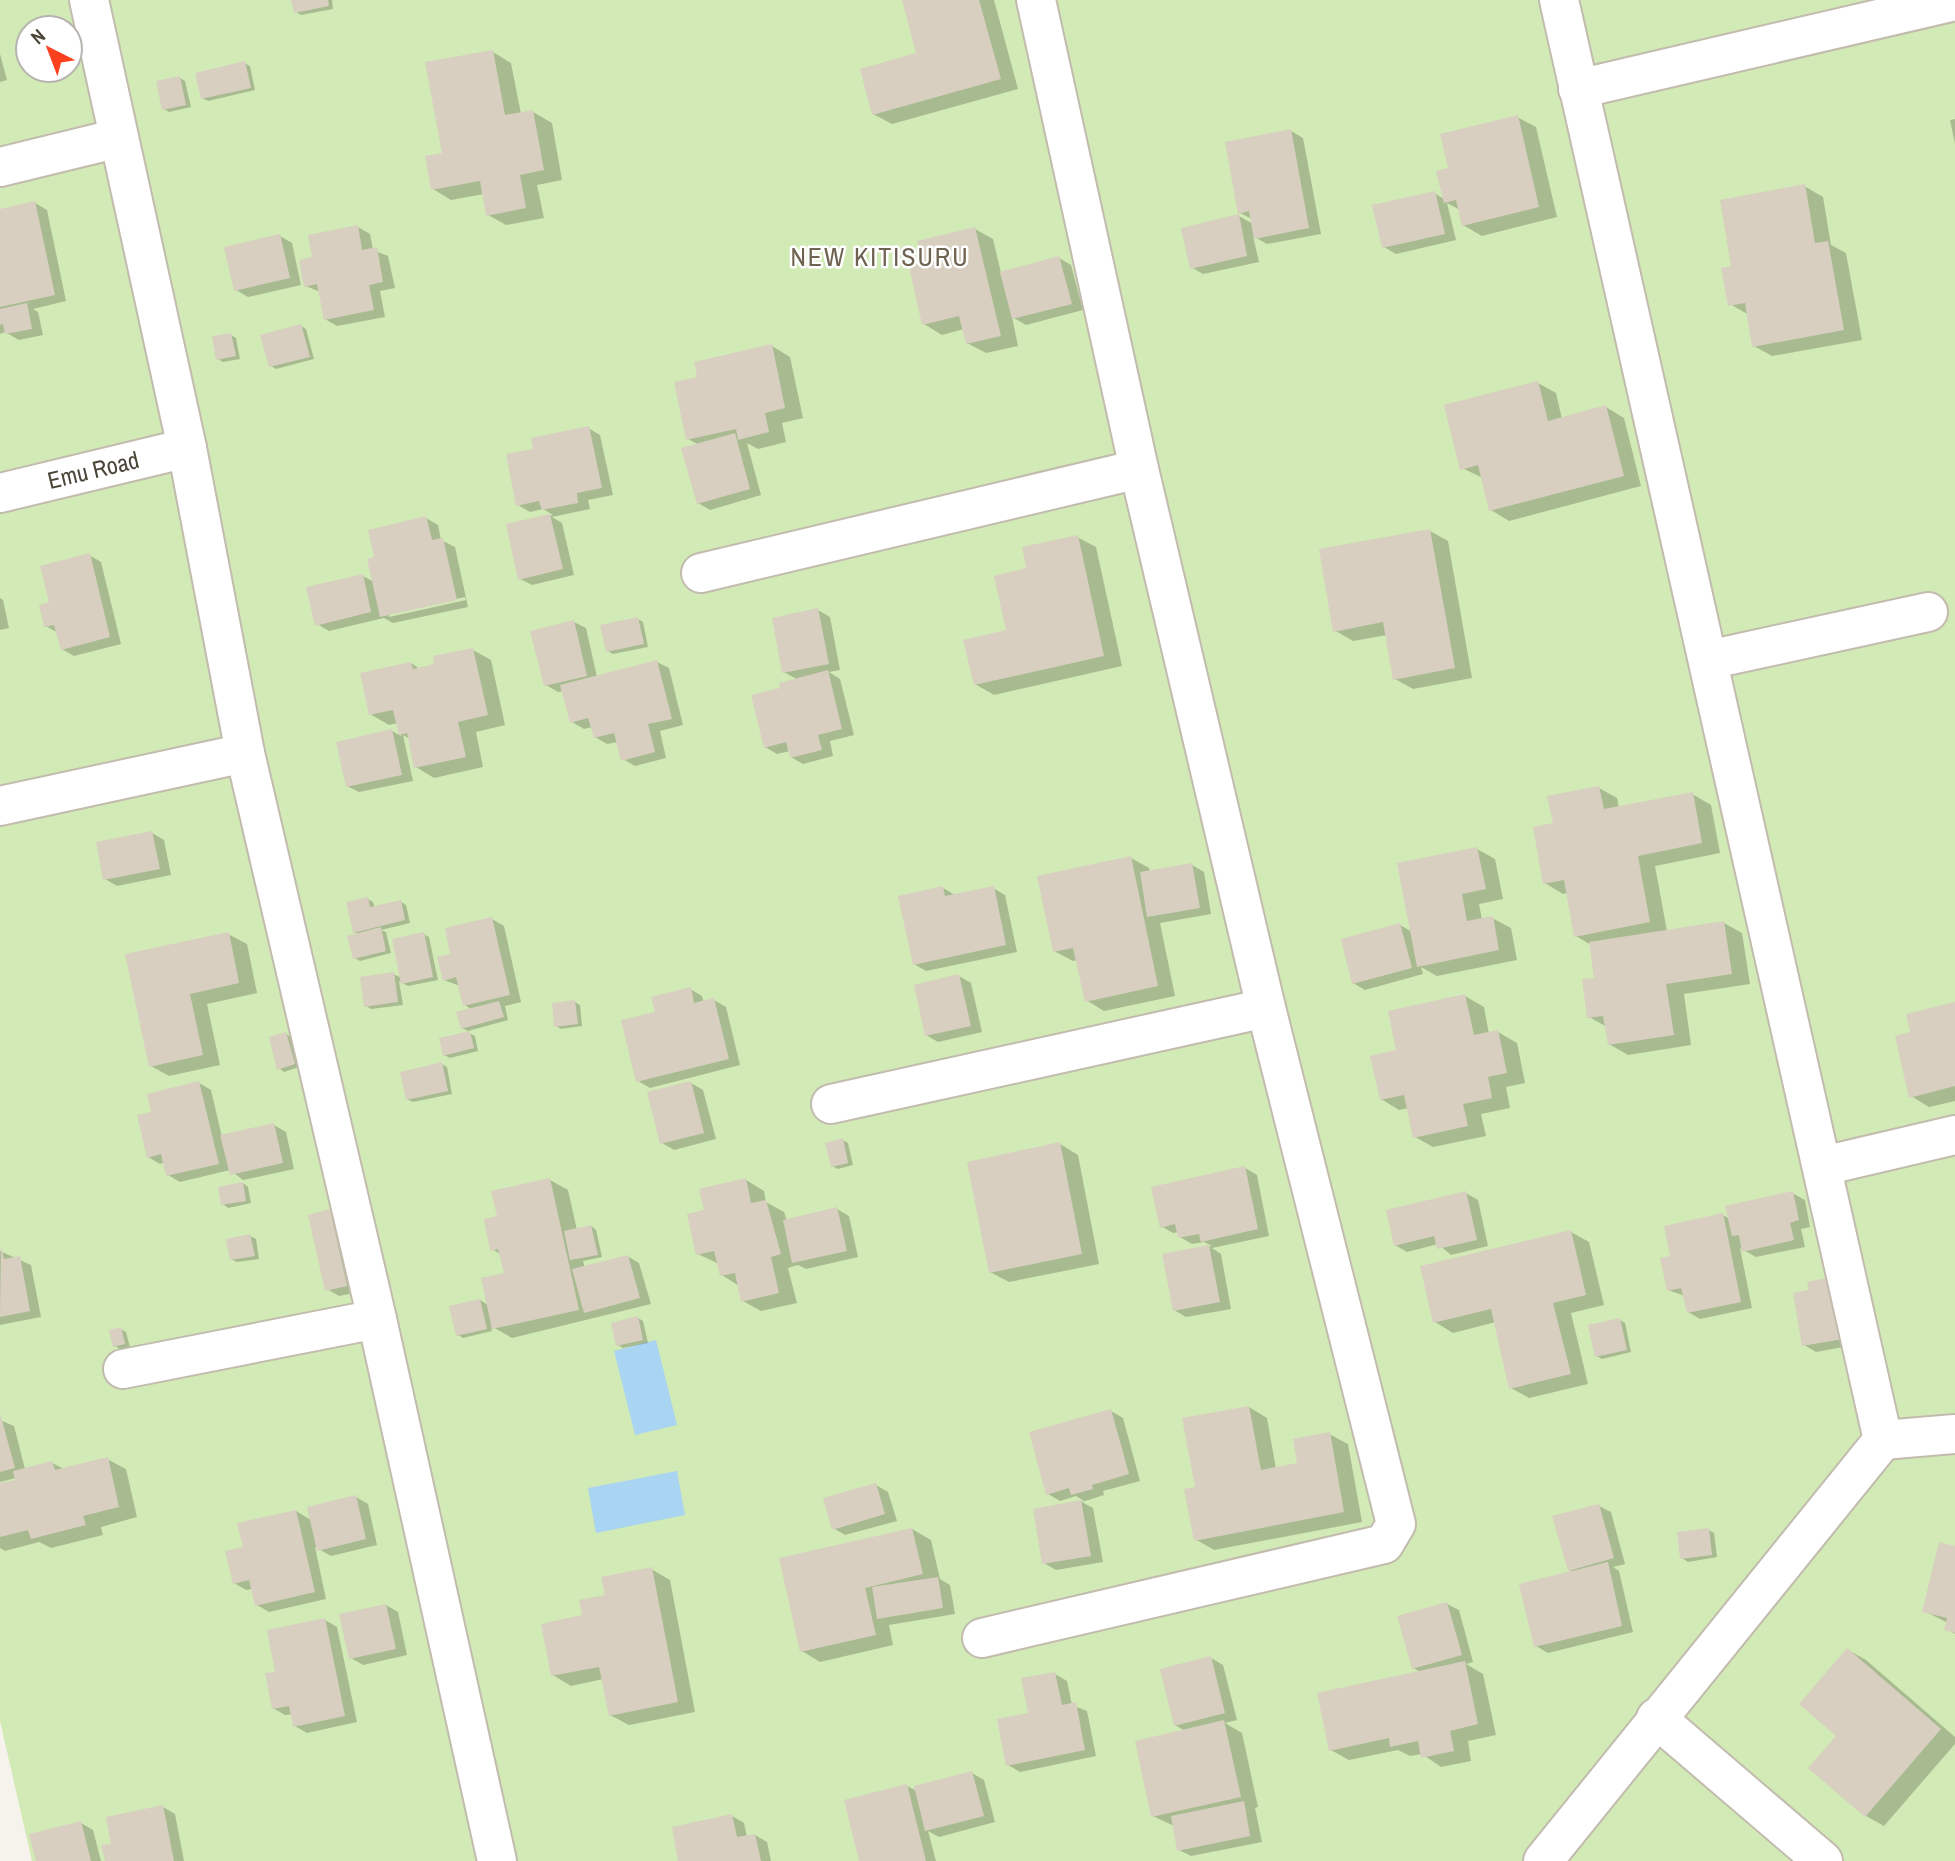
<svg xmlns="http://www.w3.org/2000/svg" width="1955" height="1861" viewBox="0 0 1955 1861" font-family="'Archivo Narrow',sans-serif">
<rect width="100%" height="100%" fill="#f6f3ec"/>
<!-- green -->
<path fill="#d2eab5" fill-rule="evenodd" d="M0 0H1955V1861H32L0 1721ZM28 28H70V70H28Z"/>
<!-- water -->
<g fill="#a9d4f2">
<path d="M656 1340 677 1425 635 1435 614 1351Z"/>
<path d="M677 1471 685 1515 596 1533 588 1488Z"/>
</g>
<!-- shadow -->
<g fill="#0003" fill-rule="evenodd">
<path d="M293 0H332L333 9 301 15 296 12Z"/>
<path d="M904 0H994L1018 89 892 124 873 114 918 55Z"/>
<path d="M493 52 511 63 521 114 533 112 552 123 562 180 537 185 544 218 506 225 488 215 484 194 451 200 433 189Z"/>
<path d="M0 54 7 80 0 82Z"/>
<path d="M244 63 250 66 255 90 208 101 202 98Z"/>
<path d="M180 78 185 81 191 107 169 112 164 109Z"/>
<path d="M1517 117 1536 127 1557 217 1482 236 1463 225 1460 210 1447 203 1456 240 1396 254 1384 247 1434 193 1444 199 1450 169Z"/>
<path d="M1955 119V144L1950 120Z"/>
<path d="M1291 131 1303 138 1321 234 1267 244 1253 236 1259 262 1203 274 1191 267 1239 216 1253 224 1252 219 1240 213Z"/>
<path d="M1804 186 1823 197 1831 245 1846 253 1862 340 1772 356 1754 346 1749 315 1730 304 1733 268Z"/>
<path d="M35 203 47 210 66 301 33 309 38 312 43 335 19 340 5 332 0 334V210Z"/>
<path d="M358 227 370 234 373 250 388 256 395 288 380 291 385 317 337 326 325 319 320 292 306 286 314 259Z"/>
<path d="M975 229 993 239 1001 273 1059 258 1071 265 1083 310 1026 325 1012 317 1018 346 986 353 967 343 964 329 942 335 924 324V264Z"/>
<path d="M280 236 292 243 301 285 248 297 236 290Z"/>
<path d="M301 326 306 329 314 359 276 369 271 366Z"/>
<path d="M231 335 236 338 240 359 223 362 218 359Z"/>
<path d="M772 346 790 357 803 418 782 423 786 442 758 449 747 443 761 495 710 510 698 503 699 445 688 439 699 378Z"/>
<path d="M1538 383 1556 393 1562 419 1606 407 1624 418 1641 486 1509 521 1491 510 1483 478 1462 468Z"/>
<path d="M588 428 600 435 613 495 588 500 590 509 552 517 562 523 574 575 532 585 520 579 508 526 553 515 543 509 530 512 518 505 535 450Z"/>
<path d="M426 518 438 525 441 540 455 547 468 607 393 623 384 618 329 631 317 624 363 576 374 582 376 558ZM465 597 466 600 389 617V614Z"/>
<path d="M1430 531 1448 541 1472 678 1413 689 1395 679 1387 635 1353 641 1334 630Z"/>
<path d="M1077 537 1096 547 1122 666 994 695 975 684 1008 632 1028 570Z"/>
<path d="M89 555 101 562 121 644 74 656 62 649 58 633 46 626Z"/>
<path d="M0 598 3 600 9 628 0 630Z"/>
<path d="M818 610 830 617 840 670 829 672 840 679 854 735 830 741 833 756 803 764 791 757 790 751 777 754 765 747 782 690 798 680 784 672Z"/>
<path d="M638 619 643 622 648 647 613 654 608 651Z"/>
<path d="M574 622 586 628 597 677 657 662 669 668 683 725 660 731 666 758 635 766 623 759 618 742 607 744 595 737 592 727 584 729 572 722 564 691 558 692 546 685Z"/>
<path d="M473 650 491 660 505 725 476 732 483 767 434 778 416 767 410 739 403 735 413 781 359 792 347 786 392 731 401 736 398 723 389 725 370 714 411 663 420 669Z"/>
<path d="M1599 788 1617 798 1619 808 1692 794 1711 805 1720 853 1655 866 1667 931 1724 923 1742 933 1750 984 1684 994 1691 1045 1628 1055 1609 1044 1607 1027 1589 1017 1596 979 1591 945 1576 936 1568 893 1563 894 1545 883 1555 825Z"/>
<path d="M152 833 164 840 171 875 117 886 105 879Z"/>
<path d="M1477 849 1495 859 1503 899 1479 904 1482 920 1492 918 1511 928 1517 960 1437 976 1421 967 1423 974 1365 990 1353 983 1400 925 1412 932Z"/>
<path d="M1131 858 1149 868 1150 872 1192 865 1204 872 1211 914 1160 923 1175 996 1104 1011 1086 1000 1078 960 1073 961 1054 951Z"/>
<path d="M943 888 955 895 993 888 1005 895 1017 952 926 971 914 964Z"/>
<path d="M368 899 373 902 375 908 401 902 406 905 410 923 381 930 386 932 391 953 360 961 355 958 359 935 354 932Z"/>
<path d="M492 919 504 926 521 1002 505 1006 508 1020 468 1031 462 1028 472 1010 465 1005 460 986 444 980 452 955Z"/>
<path d="M228 934 247 944 257 993 207 1004 220 1065 169 1076 151 1066 127 956Z"/>
<path d="M423 934 429 937 438 980 408 986 399 981 403 1005 371 1009 366 1006 393 974 402 978Z"/>
<path d="M959 976 971 983 982 1032 938 1042 926 1035Z"/>
<path d="M690 989 702 996 704 1003 714 1000 726 1007 740 1065 650 1088 638 1081 657 1014Z"/>
<path d="M1465 996 1484 1007 1489 1034 1498 1032 1517 1043 1525 1083 1506 1087 1510 1108 1481 1114 1486 1136 1433 1147 1415 1137 1409 1108 1399 1110 1381 1099 1398 1052Z"/>
<path d="M575 1002 580 1005 582 1026 561 1029 556 1026Z"/>
<path d="M1955 1004V1101L1929 1107 1911 1096 1912 1033Z"/>
<path d="M469 1033 475 1036 478 1051 450 1058 444 1055Z"/>
<path d="M286 1034 291 1037 299 1067 284 1072 279 1068Z"/>
<path d="M442 1064 447 1067 452 1094 413 1102 407 1099Z"/>
<path d="M199 1083 211 1090 222 1137 274 1125 286 1132 294 1169 243 1180 230 1170 180 1182 168 1175 165 1162 160 1164 148 1157 153 1113Z"/>
<path d="M691 1083 703 1090 716 1139 674 1150 662 1143Z"/>
<path d="M843 1140 848 1143 853 1165 838 1169 832 1166Z"/>
<path d="M1060 1144 1078 1155 1099 1264 1009 1282 990 1272Z"/>
<path d="M1245 1168 1257 1175 1269 1236 1212 1248 1221 1254 1231 1309 1186 1317 1174 1310 1164 1255 1212 1246 1204 1242 1192 1244 1180 1237 1179 1232 1173 1233 1161 1226Z"/>
<path d="M550 1180 568 1190 577 1230 591 1226 596 1230 602 1257 583 1261 585 1268 627 1256 639 1263 651 1304 512 1338 491 1326 492 1331 463 1338 458 1335 480 1300 488 1305 506 1274 502 1255 492 1249 499 1217Z"/>
<path d="M746 1180 764 1191 766 1202 784 1212 787 1221 837 1209 849 1216 858 1257 806 1269 798 1265 788 1268 797 1303 761 1311 743 1301 739 1286 722 1275 719 1264 698 1254 706 1211Z"/>
<path d="M243 1183 248 1187 251 1203 228 1208 223 1204Z"/>
<path d="M1466 1193 1478 1200 1488 1246 1451 1255 1438 1244 1407 1252 1395 1245Z"/>
<path d="M1792 1193 1805 1200 1810 1227 1801 1229 1805 1247 1756 1257 1740 1248 1752 1308 1700 1319 1688 1312 1685 1296 1668 1290 1672 1258 1723 1215 1730 1219Z"/>
<path d="M329 1211 341 1218 358 1292 339 1296 327 1289Z"/>
<path d="M1571 1232 1589 1242 1604 1305 1571 1313 1588 1384 1529 1398 1511 1388 1496 1322 1453 1333 1435 1322Z"/>
<path d="M250 1236 256 1239 259 1259 237 1262 231 1259Z"/>
<path d="M0 1251 31 1265 41 1317 0 1325Z"/>
<path d="M1795 1294 1860 1344 1816 1352 1804 1345Z"/>
<path d="M638 1318 643 1321 648 1343 623 1348 618 1345Z"/>
<path d="M1620 1320 1625 1323 1631 1352 1602 1359 1597 1356Z"/>
<path d="M120 1329 126 1332 130 1347 120 1349 115 1346Z"/>
<path d="M1249 1407 1267 1418 1276 1469 1299 1464 1329 1434 1348 1444 1362 1522 1214 1550 1195 1539 1197 1489Z"/>
<path d="M1111 1411 1123 1418 1140 1481 1103 1491 1104 1495 1082 1502 1093 1508 1103 1562 1056 1570 1044 1563 1035 1510 1084 1501 1076 1496 1060 1501 1048 1494Z"/>
<path d="M0 1420 14 1426 25 1469 52 1463 64 1469 107 1459 126 1469 137 1517 101 1527 103 1535 51 1548 39 1542 5 1551 0 1548V1485L17 1481 16 1478 0 1482Z"/>
<path d="M876 1485 888 1492 897 1521 845 1535 833 1528Z"/>
<path d="M356 1497 368 1504 377 1545 331 1556 315 1547 326 1599 269 1612 257 1605 253 1589 246 1590 234 1583 245 1548 296 1511 311 1520Z"/>
<path d="M1599 1506 1611 1512 1625 1564 1613 1567 1619 1571 1633 1632 1548 1653 1536 1646 1574 1572 1569 1570Z"/>
<path d="M912 1529 931 1540 940 1579 950 1585 955 1614 889 1625 893 1645 820 1662 802 1651Z"/>
<path d="M1709 1530 1714 1533 1717 1557 1688 1562 1682 1558Z"/>
<path d="M1955 1547V1634L1946 1629 1948 1623 1924 1611Z"/>
<path d="M651 1569 670 1580 695 1712 629 1725 610 1715 603 1679 571 1686 553 1675 584 1617 607 1596Z"/>
<path d="M1447 1604 1459 1610 1473 1662 1466 1664 1483 1674 1496 1735 1468 1741 1471 1761 1441 1767 1422 1754 1410 1756 1398 1750 1349 1760 1331 1750 1421 1672 1413 1668Z"/>
<path d="M386 1605 398 1612 407 1655 363 1665 351 1658Z"/>
<path d="M325 1620 337 1627 357 1722 307 1733 295 1726 293 1714 285 1715 273 1708 277 1673Z"/>
<path d="M1848 1650 1866 1660 1955 1737V1744L1884 1826 1866 1816 1839 1736Z"/>
<path d="M1211 1658 1223 1665 1237 1720 1225 1723 1242 1733 1258 1807 1255 1808 1262 1842 1191 1856 1179 1850 1174 1826 1153 1816 1185 1731 1175 1725Z"/>
<path d="M1055 1674 1067 1681 1072 1705 1087 1711 1096 1756 1020 1772 1008 1765 1030 1714Z"/>
<path d="M972 1773 984 1780 995 1822 939 1837 928 1831 936 1861H860L907 1786 917 1791Z"/>
<path d="M163 1807 175 1814 184 1861H106L113 1845Z"/>
<path d="M732 1816 744 1823 747 1837 755 1835 767 1842 771 1861H680Z"/>
<path d="M81 1823 93 1830 101 1861H38Z"/>
</g>
<!-- building -->
<g fill="#d8cfc1">
<path d="M291 0H328L329 6 294 13Z"/>
<path d="M902 0H979L1001 79 872 115 860 69 916 53Z"/>
<path d="M493 50 505 115 533 110 544 170 520 175 526 208 486 216 480 181 431 190 425 156 442 153 425 62Z"/>
<path d="M245 61 251 88 201 99 195 73Z"/>
<path d="M180 76 186 105 162 110 156 81Z"/>
<path d="M1518 115 1539 207 1462 226 1456 200 1444 203 1436 171 1448 168 1440 134Z"/>
<path d="M1291 129 1309 228 1254 239 1249 211 1238 214 1225 142Z"/>
<path d="M1805 184 1815 243 1828 241 1844 330 1752 347 1745 303 1728 306 1721 268 1731 266 1720 200Z"/>
<path d="M1435 191 1445 234 1382 248 1372 205Z"/>
<path d="M35 201 55 295 0 307V209Z"/>
<path d="M1239 214 1247 256 1190 269 1181 228Z"/>
<path d="M358 225 362 250 377 247 383 282 369 285 374 310 324 320 317 284 304 287 299 260 312 257 308 235Z"/>
<path d="M975 227 1001 336 966 344 959 316 922 325 909 266 922 263 917 241Z"/>
<path d="M280 234 290 278 234 291 224 247Z"/>
<path d="M1059 256 1072 304 1012 319 1000 272Z"/>
<path d="M27 303 32 329 5 334 3 324 0 325V309Z"/>
<path d="M301 324 310 357 269 367 260 335Z"/>
<path d="M231 333 236 356 216 360 212 336Z"/>
<path d="M772 344 785 408 765 413 769 432 738 440 736 429 686 440 674 382 697 377 694 362Z"/>
<path d="M1538 381 1548 421 1606 405 1624 476 1489 511 1478 465 1460 470 1444 405Z"/>
<path d="M589 426 602 488 577 493 578 503 542 510 539 501 516 506 506 454 533 449 531 438Z"/>
<path d="M735 433 750 489 697 504 681 448Z"/>
<path d="M550 514 563 569 518 580 506 524Z"/>
<path d="M426 516 432 540 443 538 457 600 380 617 367 559 374 557 368 530Z"/>
<path d="M1430 529 1455 668 1393 680 1383 622 1333 632 1319 549Z"/>
<path d="M1078 535 1104 656 974 685 963 640 1006 630 994 576 1026 568 1022 547Z"/>
<path d="M90 553 110 637 61 650 54 625 44 627 39 605 49 602 40 566Z"/>
<path d="M363 574 371 612 315 626 306 587Z"/>
<path d="M818 608 829 664 782 673 772 618Z"/>
<path d="M638 617 644 644 606 652 600 625Z"/>
<path d="M574 620 587 676 544 686 530 631Z"/>
<path d="M473 648 488 715 458 722 466 757 414 768 407 733 399 735 393 710 369 715 360 673 411 662 413 669 434 664 433 656Z"/>
<path d="M657 660 672 719 648 724 655 752 621 761 614 733 594 738 588 718 570 723 560 685Z"/>
<path d="M828 670 842 729 818 735 822 750 790 758 786 742 764 748 751 695 780 688 779 683Z"/>
<path d="M392 729 402 775 346 787 336 742Z"/>
<path d="M1599 786 1604 809 1693 792 1702 843 1638 856 1650 922 1574 937 1564 880 1543 884 1533 827 1553 823 1547 796Z"/>
<path d="M152 831 160 869 103 880 96 842Z"/>
<path d="M1477 847 1486 889 1462 894 1467 921 1493 916 1499 950 1417 967 1397 863Z"/>
<path d="M1131 856 1158 986 1085 1002 1073 948 1053 952 1037 876Z"/>
<path d="M1192 863 1200 908 1147 917 1140 872Z"/>
<path d="M943 886 945 896 994 886 1006 945 913 965 898 896Z"/>
<path d="M368 897 370 907 401 900 405 920 353 933 346 902Z"/>
<path d="M492 917 510 995 463 1006 456 977 443 981 437 957 450 954 445 928Z"/>
<path d="M1724 921 1732 974 1666 984 1674 1035 1608 1045 1603 1016 1587 1018 1582 979 1594 978 1589 942Z"/>
<path d="M1400 923 1412 968 1352 984 1341 939Z"/>
<path d="M381 927 386 951 353 959 347 936Z"/>
<path d="M229 932 239 983 190 994 203 1055 149 1067 125 954Z"/>
<path d="M424 932 433 977 401 984 392 939Z"/>
<path d="M394 972 398 1002 364 1007 360 977Z"/>
<path d="M959 974 971 1026 925 1036 914 985Z"/>
<path d="M691 987 694 1003 714 998 729 1059 636 1082 621 1020 655 1012 651 997Z"/>
<path d="M1465 994 1474 1035 1498 1030 1507 1073 1488 1077 1492 1098 1463 1104 1468 1126 1413 1138 1404 1095 1380 1100 1370 1056 1396 1050 1388 1011Z"/>
<path d="M575 1000 578 1024 554 1027 552 1003Z"/>
<path d="M499 1001 504 1017 461 1029 456 1012Z"/>
<path d="M1955 1002V1086L1909 1098 1895 1036 1910 1032 1906 1014Z"/>
<path d="M470 1031 474 1048 443 1056 439 1038Z"/>
<path d="M286 1032 295 1064 277 1070 269 1037Z"/>
<path d="M442 1062 448 1091 406 1100 400 1072Z"/>
<path d="M199 1081 219 1164 166 1176 161 1154 147 1158 137 1115 151 1112 147 1094Z"/>
<path d="M691 1081 704 1133 660 1144 647 1092Z"/>
<path d="M274 1123 283 1163 230 1175 220 1135Z"/>
<path d="M843 1138 848 1163 831 1167 825 1143Z"/>
<path d="M1060 1142 1082 1254 989 1273 967 1162Z"/>
<path d="M1245 1166 1258 1229 1201 1242 1199 1234 1178 1238 1175 1224 1160 1228 1151 1187Z"/>
<path d="M550 1178 579 1310 492 1329 481 1278 504 1273 498 1249 490 1251 484 1219 497 1216 491 1191Z"/>
<path d="M746 1178 751 1203 766 1200 781 1254 771 1257 779 1293 741 1302 735 1273 720 1276 714 1251 696 1255 687 1214 704 1210 699 1189Z"/>
<path d="M243 1182 246 1201 221 1205 218 1187Z"/>
<path d="M1466 1191 1477 1240 1437 1249 1434 1236 1394 1246 1386 1210Z"/>
<path d="M1793 1191 1799 1220 1790 1223 1794 1240 1742 1252 1739 1235 1732 1236 1725 1206Z"/>
<path d="M837 1207 847 1251 792 1263 783 1220Z"/>
<path d="M330 1209 347 1286 325 1291 308 1215Z"/>
<path d="M1723 1213 1741 1302 1687 1313 1681 1288 1667 1291 1660 1258 1670 1256 1664 1226Z"/>
<path d="M591 1225 598 1255 570 1260 564 1231Z"/>
<path d="M1571 1230 1586 1295 1553 1303 1571 1374 1509 1389 1491 1309 1433 1323 1420 1266Z"/>
<path d="M250 1234 255 1256 230 1260 226 1239Z"/>
<path d="M1209 1245 1220 1302 1173 1311 1162 1254Z"/>
<path d="M1 1246 4 1259 20 1256 30 1311 0 1317Z"/>
<path d="M628 1255 640 1298 584 1313 572 1269Z"/>
<path d="M1838 1276 1849 1338 1802 1346 1793 1293 1809 1290 1807 1282Z"/>
<path d="M480 1299 487 1329 456 1336 449 1306Z"/>
<path d="M638 1316 643 1340 616 1346 611 1323Z"/>
<path d="M1620 1318 1627 1350 1595 1357 1588 1325Z"/>
<path d="M121 1327 125 1344 113 1347 109 1330Z"/>
<path d="M1249 1406 1261 1470 1297 1463 1293 1439 1330 1432 1344 1512 1194 1541 1184 1489 1195 1487 1182 1418Z"/>
<path d="M1111 1409 1129 1474 1092 1485 1093 1489 1071 1495 1069 1488 1046 1495 1029 1432Z"/>
<path d="M0 1413 15 1468 0 1472Z"/>
<path d="M108 1457 119 1507 83 1516 86 1525 31 1539 28 1530 0 1537V1483L15 1480 13 1471 52 1461 55 1470Z"/>
<path d="M876 1483 885 1514 832 1530 823 1498Z"/>
<path d="M356 1495 366 1539 317 1551 307 1507Z"/>
<path d="M1081 1500 1091 1556 1042 1564 1033 1509Z"/>
<path d="M1599 1504 1614 1558 1568 1571 1552 1516Z"/>
<path d="M296 1510 315 1592 255 1606 249 1580 233 1584 225 1551 243 1547 237 1523Z"/>
<path d="M912 1528 923 1574 865 1588 876 1635 800 1652 779 1558Z"/>
<path d="M1709 1528 1712 1555 1680 1559 1677 1532Z"/>
<path d="M1939 1542 1955 1546V1633L1944 1630 1947 1618 1922 1612Z"/>
<path d="M1608 1562 1622 1626 1534 1647 1519 1584Z"/>
<path d="M652 1567 678 1702 609 1716 599 1667 551 1676 541 1624 582 1615 579 1600 605 1595 601 1577Z"/>
<path d="M938 1577 943 1608 877 1619 872 1587Z"/>
<path d="M1447 1602 1462 1655 1412 1669 1397 1616Z"/>
<path d="M386 1604 396 1649 349 1659 339 1614Z"/>
<path d="M325 1618 345 1716 293 1727 289 1706 272 1709 265 1673 275 1672 267 1630Z"/>
<path d="M1847 1648 1941 1729 1865 1817 1808 1768 1836 1736 1799 1704Z"/>
<path d="M1211 1656 1225 1713 1174 1726 1160 1669Z"/>
<path d="M1465 1661 1478 1724 1450 1731 1454 1751 1421 1758 1418 1741 1390 1747 1389 1738 1329 1751 1317 1693Z"/>
<path d="M1055 1672 1062 1705 1076 1702 1085 1750 1006 1766 997 1719 1028 1713 1021 1678Z"/>
<path d="M1224 1720 1241 1797 1151 1817 1135 1741Z"/>
<path d="M972 1771 984 1816 925 1831 914 1786Z"/>
<path d="M907 1784 926 1861H859L844 1800Z"/>
<path d="M1244 1801 1250 1836 1177 1851 1171 1816Z"/>
<path d="M163 1805 174 1861H105L101 1845 111 1844 106 1817Z"/>
<path d="M732 1814 737 1837 755 1834 761 1861H678L672 1827Z"/>
<path d="M81 1821 91 1861H36L29 1834Z"/>
</g>
<g fill="none" stroke-linecap="round" stroke-linejoin="round">
<defs>
<g id="minor">
<path d="M89 0 187 448 245 753 377 1319 497 1861"/>
<path d="M1578 89 1951 2"/>
<path d="M0 167 119 138"/>
<path id="s1" d="M0 493 187 448"/>
<path d="M701 573 1139 469"/>
<path d="M1708 660 1928 612"/>
<path d="M0 806 245 753"/>
<path d="M831 1104 1266 1008"/>
<path d="M1823 1166 1955 1135"/>
<path d="M123 1369 377 1319"/>
<path d="M1883 1440 1955 1434"/>
<path d="M982 1638 1384 1544 1396 1524 1266 1008 1139 469 1036 0"/>
<path d="M1656 1718 1823 1861"/>
<path d="M1543 1861 1883 1440 1559 0"/>
</g>
</defs>
<!-- minor casing -->
<use href="#minor" stroke="#c2bbae" stroke-width="42"/>
<!-- minor -->
<use href="#minor" stroke="#fff" stroke-width="38"/>
</g>
<g text-anchor="middle" stroke-width="5" stroke-linejoin="round" paint-order="stroke">
<!-- street labels -->
<g font-size="24" fill="#4b4439" stroke="#fff">
<text dy="8" stroke="none"><textPath href="#s1" startOffset="96">Emu Road</textPath></text>
</g>
<!-- neighbourhood labels -->
<g font-size="26" letter-spacing="2" fill="#6e6250" stroke="#fff">
<text x="880" y="266">NEW KITISURU</text>
</g>
</g>
<!-- north arrow -->
<g transform="translate(49 49) rotate(318)"><circle r="33" fill="#ffffff" stroke="#b7b4b0" stroke-width="2"/>
<path d="M0-5L12 26L0 18L-12 26Z" fill="#fc3f1d"/>
<text y="-10" font-size="19" font-weight="bold" text-anchor="middle" fill="#4b4439">N</text>
</g>
</svg>
